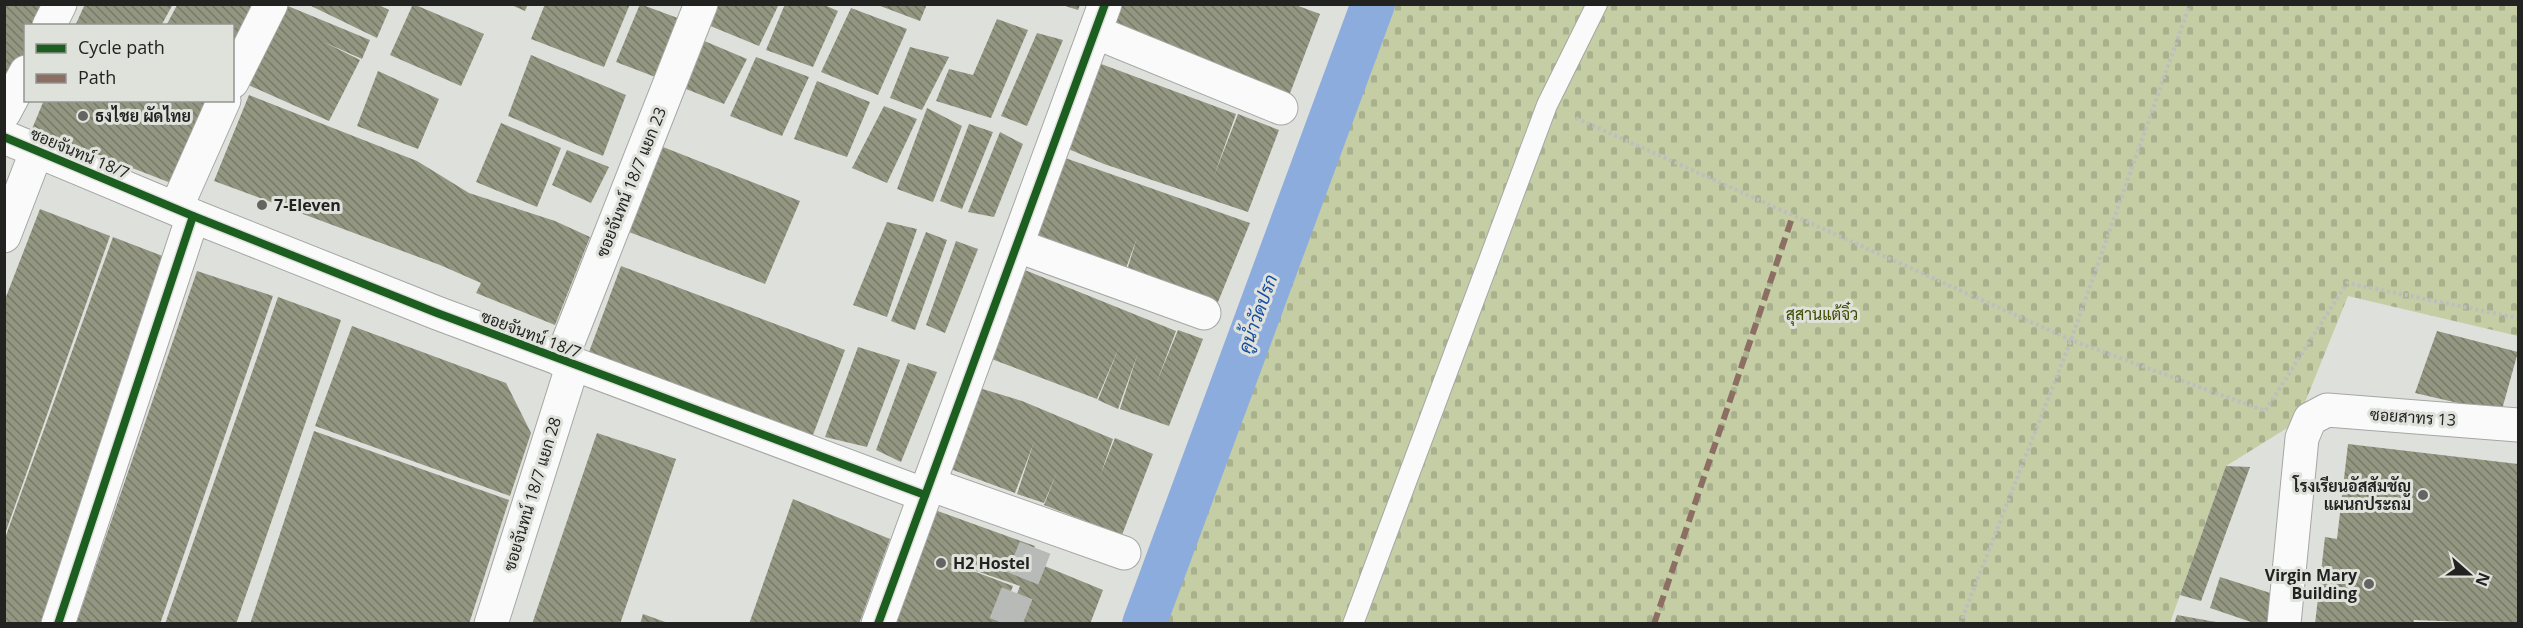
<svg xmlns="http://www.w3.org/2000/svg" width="2523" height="628" viewBox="0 0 2523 628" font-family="'Open Sans',Sarabun,sans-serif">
<defs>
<pattern id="cemetery-stones" width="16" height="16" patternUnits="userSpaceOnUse" patternTransform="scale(1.5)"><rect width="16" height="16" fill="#c4cda4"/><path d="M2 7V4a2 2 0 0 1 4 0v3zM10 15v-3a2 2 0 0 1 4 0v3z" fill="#a8b08d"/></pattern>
<pattern id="building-back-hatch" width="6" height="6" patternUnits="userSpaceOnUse" patternTransform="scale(1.5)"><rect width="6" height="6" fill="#939681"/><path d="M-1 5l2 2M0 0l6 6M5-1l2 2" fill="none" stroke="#787a69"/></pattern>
</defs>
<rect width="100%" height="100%" fill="#dee0dc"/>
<!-- cemetery -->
<path fill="url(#cemetery-stones)" d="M1354 5H2518V336L2348 296 2297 422 2226 466 2170 623 1125 624Z"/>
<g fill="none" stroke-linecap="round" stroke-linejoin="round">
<!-- canal -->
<path stroke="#8cacde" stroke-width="44" d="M1144 624 1373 4"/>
</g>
<!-- building -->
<g fill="url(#building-back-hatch)">
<path d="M4 4H46L36 26H26V50L4 98Z"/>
<path d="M85 4H173L161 26H75Z"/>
<path d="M283 4 370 40 362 59 324 42 360 60 329 121 246 84Z"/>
<path d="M307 4H377L389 10 377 38Z"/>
<path d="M413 4 484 34 461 86 390 55Z"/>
<path d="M509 4H528L525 11Z"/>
<path d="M545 4H630L604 67 531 39Z"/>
<path d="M640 4 683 20 658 78 616 62Z"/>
<path d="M717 4H779L759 46 708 25Z"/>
<path d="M785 4H822L838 11 813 67 766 50Z"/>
<path d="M875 4H927L920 21Z"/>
<path d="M1114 4H1293L1320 14 1289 96 1105 26Z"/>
<path d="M177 5H259L232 51V26H166Z"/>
<path d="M1062 5H1080L1078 10Z"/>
<path d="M851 8 907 29 878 95 821 72Z"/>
<path d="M997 19 1028 30 991 118 936 101 949 69 973 75Z"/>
<path d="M1037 33 1063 40 1027 126 1001 116Z"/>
<path d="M702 40 747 59 724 104 681 87Z"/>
<path d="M910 47 949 57 922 110 890 98Z"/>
<path d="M531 55 626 95 603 156 508 116Z"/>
<path d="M756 57 809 77 782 136 730 116Z"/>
<path d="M1085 58 1236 114 1214 176 1238 114 1279 130 1248 212 1104 164 1054 143Z"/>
<path d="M378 71 439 99 418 149 357 126Z"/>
<path d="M817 81 870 102 847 157 794 139Z"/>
<path d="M249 95 417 161 469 193 555 221 590 237 555 325 476 293 481 283 440 265 214 181Z"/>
<path d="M44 100H198L211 105 176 185 32 129Z"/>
<path d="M884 106 917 119 887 183 852 168Z"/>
<path d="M927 108 962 126 933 202 897 189Z"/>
<path d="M501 123 561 148 537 207 476 182Z"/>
<path d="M969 124 993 132 962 209 940 201Z"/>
<path d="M1000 132 1023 144 994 217 968 212Z"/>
<path d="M663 147 800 201 765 284 629 232Z"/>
<path d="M567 150 609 167 591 203 552 185Z"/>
<path d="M1051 153 1250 223 1216 307 1127 270 1137 238 1126 268 1023 231Z"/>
<path d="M40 209 110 236 5 534 4 302Z"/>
<path d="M887 222 917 229 887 317 853 305Z"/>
<path d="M926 232 947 240 915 330 891 321Z"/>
<path d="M113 237 173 260 53 624H4V541Z"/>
<path d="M956 241 978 249 945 333 926 325Z"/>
<path d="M621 266 845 350 813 435 589 352Z"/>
<path d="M1015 266 1176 331 1156 384 1178 330 1203 339 1169 426 1120 409 1138 353 1118 409 1098 400 1120 345 1097 399 981 355Z"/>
<path d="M197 271 273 296 160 624H76Z"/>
<path d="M278 297 341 320 236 624H165Z"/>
<path d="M352 326 506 383 531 433 510 496 315 426Z"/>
<path d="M2437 331 2518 352 2501 413 2415 393Z"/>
<path d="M858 347 900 360 867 447 825 437Z"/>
<path d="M908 363 937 372 901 462 876 450Z"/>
<path d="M966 384 1022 401 1113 439 1100 476 1115 438 1153 454 1122 535 1044 505 1057 472 1044 503 1017 494 1034 442 1015 493 937 464Z"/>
<path d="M314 431 509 500 469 624H250Z"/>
<path d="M597 433 676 459 620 624H532Z"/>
<path d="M2348 444 2518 464V624L2414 620 2413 624H2315L2325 537 2337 539Z"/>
<path d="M2226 466 2250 467 2201 601 2180 595Z"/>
<path d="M793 499 890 539 859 624H749Z"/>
<path d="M921 505 1035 546 1030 560 1103 590 1090 624H1005L1020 586 941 559 1013 586 998 624H878Z"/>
<path d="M2220 577 2283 597 2275 624H2257L2210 608Z"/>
<path d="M643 614 668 623V624H640Z"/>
<path d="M2177 615 2216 622V624H2174Z"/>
</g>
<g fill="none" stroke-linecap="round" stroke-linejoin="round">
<!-- minor-tunnel -->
<path stroke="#b8bab7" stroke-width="33" stroke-dasharray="33 16" stroke-linecap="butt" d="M1005 624 1044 525"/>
<defs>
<path id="service" d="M1353 624 1547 105 1597 4"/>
<g id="minor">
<path d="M49 26 60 4"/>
<path d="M1095 32 1281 108"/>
<path d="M232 82 271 4"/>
<path d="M4 113 26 72"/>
<path d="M176 208 224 100"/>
<path d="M4 236 37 150"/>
<path d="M1018 246 1204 313"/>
<path d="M561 360 701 4"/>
<path d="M929 484 1124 553"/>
<path d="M925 495 1105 4"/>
<path d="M58 624 193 216"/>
<path d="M2284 624 2302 438 2310 419 2327 410 2518 425"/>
</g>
<g id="tertiary">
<path d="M4 137 193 216 437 313 925 495 878 624"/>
<path d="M491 624 573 364"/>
</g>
</defs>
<!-- service casing -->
<use href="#service" stroke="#a5a7a4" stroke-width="22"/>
<!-- minor casing -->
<use href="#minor" stroke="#a5a7a4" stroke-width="35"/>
<!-- tertiary casing -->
<use href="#tertiary" stroke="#a5a7a4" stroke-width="35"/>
<!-- path -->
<g stroke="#bebebd" stroke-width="4" stroke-dasharray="3 3" stroke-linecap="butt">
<path d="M1576 118 2071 340 2265 411 2347 283 2518 318"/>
<path d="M1960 624 2071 340 2190 4"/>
</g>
<!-- service -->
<use href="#service" stroke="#fafafa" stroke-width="20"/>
<!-- minor -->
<use href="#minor" stroke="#fafafa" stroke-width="33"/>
<!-- tertiary -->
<use href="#tertiary" stroke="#fafafa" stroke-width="33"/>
<!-- quiet -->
<path stroke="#8d6e63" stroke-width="6" stroke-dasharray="12 6" stroke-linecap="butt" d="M1654 624 1793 215"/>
<defs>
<g id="cycleway">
<path d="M4 137 193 216 437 313 925 495"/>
<path d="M58 624 193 216"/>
<path d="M878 624 1105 4"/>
</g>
</defs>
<!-- cycleway casing -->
<use href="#cycleway" stroke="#dfe1db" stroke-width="11"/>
<!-- cycleway -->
<use href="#cycleway" stroke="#1b5e20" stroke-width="8"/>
</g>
<!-- markers -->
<g fill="#646562" stroke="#dfe1db" stroke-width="2">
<circle cx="83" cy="116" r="6"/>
<circle cx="262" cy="205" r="6"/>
<circle cx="2423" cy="495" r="6"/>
<circle cx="941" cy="563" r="6"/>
<circle cx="2369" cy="584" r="6"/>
</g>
<g text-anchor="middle" stroke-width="6" stroke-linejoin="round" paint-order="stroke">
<!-- poi labels -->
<g font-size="16" font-weight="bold" fill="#222321" stroke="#dfe1db" text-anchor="start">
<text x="95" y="122">ธงไชย ผัดไทย</text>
<text x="274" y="211">7-Eleven</text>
<text x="2411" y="492" text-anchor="end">โรงเรียนอัสสัมชัญ<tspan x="2411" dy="18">แผนกประถม</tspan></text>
<text x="953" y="569">H2 Hostel</text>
<text x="2357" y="581" text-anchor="end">Virgin Mary<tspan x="2357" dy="18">Building</tspan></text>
</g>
<!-- street labels -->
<g font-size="16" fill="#222321" stroke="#dfe1db">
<text transform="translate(80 153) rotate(23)" y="6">ซอยจันทน์ 18/7</text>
<text transform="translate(631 182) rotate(-68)" y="6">ซอยจันทน์ 18/7 แยก 23</text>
<text transform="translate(531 334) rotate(21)" y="6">ซอยจันทน์ 18/7</text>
<text transform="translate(2413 417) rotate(4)" y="6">ซอยสาทร 13</text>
<text transform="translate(532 494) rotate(-73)" y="6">ซอยจันทน์ 18/7 แยก 28</text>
</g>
<!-- park labels -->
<g font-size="16" fill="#424c04" stroke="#dfe1db">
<text x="1822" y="320">สุสานแต้จิ๋ว</text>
</g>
<!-- water labels -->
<g font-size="18" font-style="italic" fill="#164ca1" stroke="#dfe1db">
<text transform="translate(1258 314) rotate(-70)" y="6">คูน้ำวัดปรก</text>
</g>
</g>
<!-- border -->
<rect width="2523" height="628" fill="none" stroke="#222321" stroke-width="12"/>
<!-- legend -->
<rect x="24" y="24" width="210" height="78" fill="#dfe1db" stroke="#939591" stroke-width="1.5"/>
<rect x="36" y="44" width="30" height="9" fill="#1b5e20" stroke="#939591" stroke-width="1.5"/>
<text x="78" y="54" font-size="18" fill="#222321">Cycle path</text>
<rect x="36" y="74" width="30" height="9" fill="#8d6e63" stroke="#939591" stroke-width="1.5"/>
<text x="78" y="84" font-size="18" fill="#222321">Path</text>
<!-- north arrow -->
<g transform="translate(2469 574) rotate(111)" stroke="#dfe1db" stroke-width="4.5" paint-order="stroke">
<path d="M0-4.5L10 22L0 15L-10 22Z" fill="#222321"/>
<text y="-9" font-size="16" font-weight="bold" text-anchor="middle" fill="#222321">N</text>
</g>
</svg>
